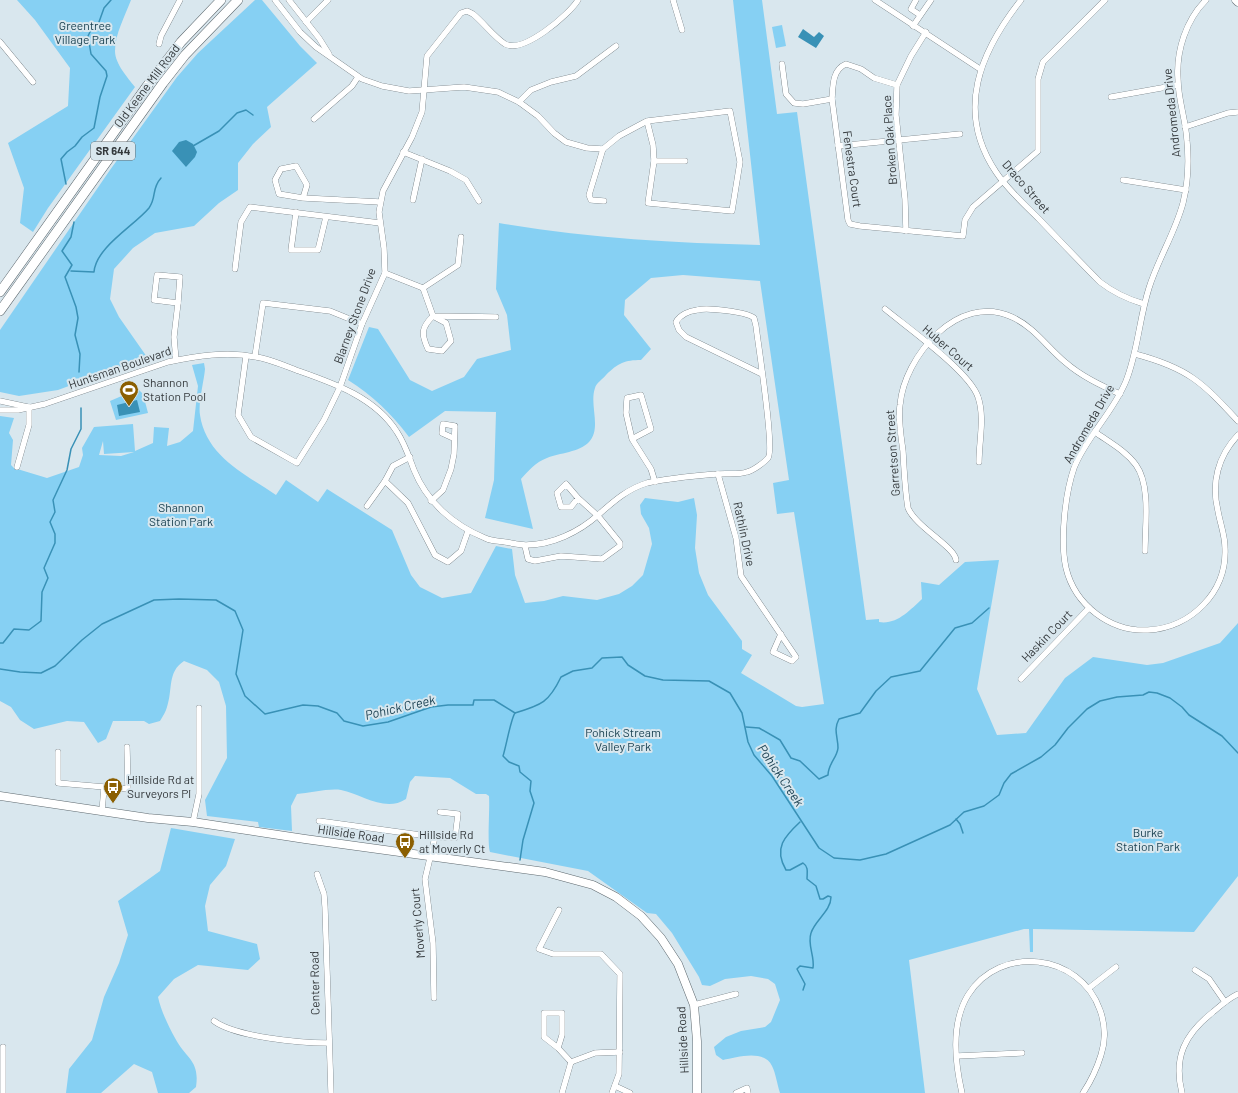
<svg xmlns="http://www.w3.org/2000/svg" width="1238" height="1093" viewBox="0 0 1238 1093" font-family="Barlow,sans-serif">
<rect width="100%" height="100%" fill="#d9e7ee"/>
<!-- green -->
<g fill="#86d0f3" fill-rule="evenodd">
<path d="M17 0H131C125 16 115 34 115 51 115 64 128 78 135 87L48 208 33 232 20 223 24 188 8 143 68 106 70 68 35 20Z"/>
<path d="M255 0H262L300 46 317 63 267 107 271 127 253 144 238 163V190L219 203 194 226 155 233 133 248 114 269 110 299 119 317 147 357 58 390 19 396 0 392V330L110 170 177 77 198 53Z"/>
<path d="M733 0H762L777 114 797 112 866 620 879 619V622C897 625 910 610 922 599L921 582 939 585 965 562 999 560 977 689 997 735 1026 733 1065 678 1093 657 1147 665 1163 663 1220 643 1238 623V876L1194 932 1033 929V952H1030L1029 929H1024L909 960 925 1093H780C777 1084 776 1074 772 1066 764 1049 737 1057 723 1060L716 1055 714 1047 726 1037 741 1031 765 1027 771 1022 780 1000 775 984 768 979 751 976 725 979 710 986 702 985 699 977 672 933 656 914 647 913 588 871 490 852C487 843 490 809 489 796L486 794H476L450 778 415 776 410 782 406 799C385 813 362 794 341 790 330 788 309 793 297 794L291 806 292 831 259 827 258 822 207 816 205 800 227 758 226 706 219 682 207 670 184 661C167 672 173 690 167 707 166 711 163 716 160 721L149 724 144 721H113L106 739 98 743 84 722 67 721 34 729 20 720 11 707 0 701V416L14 418 9 433 13 440 11 465 14 468 47 478 79 467 83 455 82 448 94 427 133 424 135 451 153 443 154 427 169 428 167 446 180 442 193 431 198 386 192 365 204 363 205 369C204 381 198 403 200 415 206 456 245 474 276 495L286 480 318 502 327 489 392 530 411 575 420 587 442 598 471 593 496 546 512 549 515 575 525 603 544 601 563 596 597 600 619 594 632 586 643 575 652 544 649 528 641 514 640 505 645 498 678 502 694 498 697 515 695 548 699 573 708 595 742 641V649L752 655 741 673 796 706 802 707 824 704 794 512 777 514 773 483 789 480 760 281 683 275 651 278 625 300 624 315 651 349 641 360C625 360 618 363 606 375 603 379 596 383 595 388 589 405 602 428 589 442 580 452 559 453 547 458 536 462 528 471 521 479L533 529 485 518 494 480 496 412 445 411 409 437C391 413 373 396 348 380L369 327 378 329 410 380 432 391 464 377 477 359 511 350 507 315 496 289 499 223C585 238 673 243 760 245ZM103 441 104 454 134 452 121 456 99 455Z"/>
<path d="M782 25 786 46 776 48 772 27Z"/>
<path d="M138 389 143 394 148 413 116 420 110 401Z"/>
<path d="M171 828 235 839 226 866 210 885 205 906 208 931 257 944 260 959 248 970 198 965 174 979 158 997C161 1011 168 1025 175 1038 186 1059 200 1060 196 1087L189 1093H158L152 1072 134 1064 101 1093H66L69 1069 92 1040 104 997 119 963 128 935 118 901 160 871Z"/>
</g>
<!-- water -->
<g fill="#3991b6">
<path d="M803 29 814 37 819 32 824 36 816 48 798 37Z"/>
<path d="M186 140 193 144 197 152 195 157 186 167 172 151 179 142Z"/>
<path d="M137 400 140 412 119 416 117 405Z"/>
</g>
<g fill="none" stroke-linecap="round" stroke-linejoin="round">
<!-- stream -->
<g stroke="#3991b6" stroke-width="1.5">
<path d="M193 146 219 131 237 113 246 110 253 115"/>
<path d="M66 184 61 159 67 152 75 146 82 137 94 128 100 97 107 76 106 71 91 54 88 36 91 30 99 22 104 8 111 0"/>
<path d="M74 222 71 237 62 251 72 265 65 277 76 307 78 318 75 335 80 354 79 372"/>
<path d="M71 271 94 272C96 247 134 226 149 208 157 197 151 189 161 178"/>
<path d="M0 643H3L14 629 29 630 41 621 42 592 48 578 44 568 55 543V534L50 522 55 512 53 500 67 470 71 449 81 429V408"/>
<path d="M0 669 20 672 41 673 55 666 82 640 102 624 154 600 179 599 216 600 235 611 243 630 236 674 245 696 265 714 303 705 318 706 337 713 344 721 363 726 388 722 431 707 448 705H473L474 700H494L515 713C542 705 549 702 561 677L573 671 592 668 602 658 622 657 628 665 645 676 663 680 709 681 730 693 742 713 748 742 754 755 772 776 819 848 834 858 860 860 886 854 950 825 964 812 984 806 999 795 1004 783 1011 774 1041 757 1055 745 1068 728 1087 709 1100 701 1117 697 1143 695 1149 692 1157 693 1170 698 1182 707 1189 715 1222 736 1238 753"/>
<path d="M515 713C511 718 506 747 503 756L509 762 519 766 520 772 531 781 530 791 534 803 523 840 520 860"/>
<path d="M746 727 759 728 780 740 791 758 800 761 819 779 828 775C828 764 837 758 838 748 838 737 833 730 839 719L860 713 876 691 891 677 920 671 955 628 972 623 989 608"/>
<path d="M956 819 960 824 963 833"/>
<path d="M800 822C785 836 773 848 786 870H790L803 863C809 867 807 873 807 879L816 886 820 899H823L828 896 831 897C831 911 815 920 811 933 807 945 815 956 813 968L800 966 797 969 805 984 803 990"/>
</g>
<defs>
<g id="street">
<path d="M275 0 300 32 316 47 362 79 382 86 409 91 464 87 498 92 519 102 538 116 554 133 566 142 587 148 603 149"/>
<path d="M289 0 319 38 329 54"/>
<path d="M673 0 682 30"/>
<path d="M875 0 980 69"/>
<path d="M916 0 911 9 920 15"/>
<path d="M1021 0C980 52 955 111 996 172 1007 189 1024 204 1039 219 1059 240 1079 261 1100 282 1114 293 1127 299 1144 304"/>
<path d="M1206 0C1186 20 1176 51 1178 79 1178 100 1186 120 1187 141 1189 162 1188 183 1183 203 1175 233 1158 259 1149 288 1139 319 1138 351 1126 381 1113 413 1086 437 1074 468 1065 494 1060 541 1066 568 1075 605 1110 632 1148 630 1191 628 1227 592 1225 548 1225 535 1220 523 1218 511 1211 483 1218 456 1238 435"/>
<path d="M306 22 328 0"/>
<path d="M913 26 931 0"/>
<path d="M0 42 33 82"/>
<path d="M159 44 161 36 180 0"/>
<path d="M782 64 786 94 794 103 803 104 832 99"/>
<path d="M897 85 874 78 861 69 846 64C832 70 833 86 832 99L848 220 850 224 860 226 963 236 965 220 973 207 1038 151V79L1043 62 1105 0"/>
<path d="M1111 97 1178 85"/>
<path d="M519 102 531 90 551 82 576 76 616 46"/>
<path d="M314 119 352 86 358 77"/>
<path d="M1185 127 1228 113 1238 112"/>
<path d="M838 146 960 134"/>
<path d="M603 149 619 136 647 121 730 111 740 162 732 211 648 203 654 161 653 145 647 121"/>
<path d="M603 149 589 195 591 200 604 201"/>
<path d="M403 152 450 171 466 180 479 201"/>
<path d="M654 161H685"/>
<path d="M1123 180 1186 190"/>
<path d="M303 198 307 185 296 166 281 169 275 180 279 194 303 198 380 202"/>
<path d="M413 200 422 159"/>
<path d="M296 212 291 250H318L326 217"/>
<path d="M906 231 905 199 896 115 897 85 911 56 926 32"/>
<path d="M461 237 458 265 423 288 433 316 496 317"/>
<path d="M235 269 241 222 250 207 380 223"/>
<path d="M385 273 423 288"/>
<path d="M157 275 180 277 178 303 154 300Z"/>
<path d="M885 309C908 328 970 372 978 397 985 417 979 441 979 462"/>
<path d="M433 316 446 323 451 341 442 351 428 349C421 334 421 328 433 316Z"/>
<path d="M1135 354C1188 368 1202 382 1238 421"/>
<path d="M246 356 238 415 251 437 297 463 324 420 340 387 362 324 385 273 384 248 379 212 383 191 412 137 422 112 427 56 461 13 467 11 473 14C484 23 493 36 505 44 523 54 569 15 578 0"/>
<path d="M255 356 263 303 330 311 362 324"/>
<path d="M176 360 174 337 178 303"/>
<path d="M0 401 28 407"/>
<path d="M0 410H18L45 404 168 362C196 356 227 351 256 357 269 359 283 365 296 370 333 383 375 397 397 432 405 444 409 457 414 470 427 502 453 525 485 538 491 541 498 541 505 542 512 543 519 545 526 545 552 545 579 532 598 515 613 502 627 489 647 483 669 478 694 476 717 474 727 473 738 475 747 472 752 471 764 463 768 458 775 450 758 344 756 326L754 318C747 312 707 307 697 310 689 311 680 315 676 322L679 330 686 337 762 374"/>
<path d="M1095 432C1109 442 1126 451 1136 465 1151 486 1145 526 1145 551"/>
<path d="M632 439 626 413 627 398 641 395 651 429 632 439 651 469 655 482"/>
<path d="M17 467 29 425V407"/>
<path d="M718 474 736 538 741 576 796 657 792 661 773 652 781 634"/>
<path d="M385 481 393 466 410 457"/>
<path d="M431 501 443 490 451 469 454 454 455 426 443 424 442 433 453 438"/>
<path d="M367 506 385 481 408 503 435 555 448 562 461 551 468 531"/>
<path d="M525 546 528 559 535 561 561 556 602 559 620 546V543L598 516 578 498 566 484 557 493 561 507H571L578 498"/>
<path d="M956 560C955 547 916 527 908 508 905 490 904 470 903 451 901 436 898 420 900 405 904 357 958 292 1012 317 1034 327 1047 347 1065 362 1081 376 1100 385 1120 394"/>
<path d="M1021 679 1089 608"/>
<path d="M58 752V783L128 789 127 747"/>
<path d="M102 811 104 788"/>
<path d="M319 821 435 837"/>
<path d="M193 822 199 794V708"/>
<path d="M317 874 324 894 325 907 331 1093"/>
<path d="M559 910 539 949 553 954H601L620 974 619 1074 612 1093"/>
<path d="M1195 970 1209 979 1225 1002"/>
<path d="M1089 988 1116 967"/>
<path d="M434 998 433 943 425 879 435 837 455 838 458 814 440 812"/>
<path d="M694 1005 736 994"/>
<path d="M214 1021C236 1037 300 1043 328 1043"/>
<path d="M558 1048 544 1037V1013H562V1035L558 1048 571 1062"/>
<path d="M957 1056 1022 1053"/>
<path d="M571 1062 595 1053 620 1052"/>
<path d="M615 1086 630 1093"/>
<path d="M3 1093V1047"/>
<path d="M562 1093 571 1062"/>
<path d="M736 1093 747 1088 748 1093"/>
<path d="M962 1093C955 1063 951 1023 968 995 1000 944 1080 953 1100 1010 1105 1024 1106 1040 1101 1055 1097 1068 1091 1081 1083 1093"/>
<path d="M1182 1093C1173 1057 1185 1034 1213 1012 1221 1005 1229 998 1238 994"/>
</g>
<g id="secondary">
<path d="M1236 0 1238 2"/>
<path d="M0 796 148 818 193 822 305 839 545 872 593 885 616 897 641 916 661 938 678 964 694 1005 697 1041V1093"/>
</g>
<g id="primary">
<path d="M0 292 147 86 181 42 221 0"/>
<path d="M0 311 163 83 185 55 238 0"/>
</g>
</defs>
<!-- street casing -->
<use href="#street" stroke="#5e696f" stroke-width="6"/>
<!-- secondary casing -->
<use href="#secondary" stroke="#5e696f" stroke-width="9"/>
<!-- primary casing -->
<use href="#primary" stroke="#5e696f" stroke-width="10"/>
<!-- street -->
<use href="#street" stroke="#fff" stroke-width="5.5"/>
<!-- secondary -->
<use href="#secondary" stroke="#fff" stroke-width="8"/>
<!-- primary -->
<use href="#primary" stroke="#fff" stroke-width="9"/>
</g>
<!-- icons -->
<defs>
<symbol id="stadium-pin" viewBox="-11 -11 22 30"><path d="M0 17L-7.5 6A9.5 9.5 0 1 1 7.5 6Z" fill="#8b5f01" stroke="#d9e7ee"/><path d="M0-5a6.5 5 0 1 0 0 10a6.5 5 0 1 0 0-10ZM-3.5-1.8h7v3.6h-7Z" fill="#fff"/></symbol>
<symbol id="bus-pin" viewBox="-11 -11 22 30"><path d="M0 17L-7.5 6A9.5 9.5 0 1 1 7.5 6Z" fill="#8b5f01" stroke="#d9e7ee"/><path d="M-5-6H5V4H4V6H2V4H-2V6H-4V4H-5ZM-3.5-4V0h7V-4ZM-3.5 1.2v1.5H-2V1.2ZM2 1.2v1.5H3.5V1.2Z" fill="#fff"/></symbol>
</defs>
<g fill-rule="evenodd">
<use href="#stadium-pin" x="118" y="379" width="22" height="30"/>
<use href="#bus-pin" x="102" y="776" width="22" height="30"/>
<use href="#bus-pin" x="394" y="831" width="22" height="30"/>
</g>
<g text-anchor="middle" stroke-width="4" stroke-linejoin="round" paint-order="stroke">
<!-- shield labels -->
<rect fill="#d9e7ee" stroke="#666d71" stroke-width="1" x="91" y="142" width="44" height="18" rx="3"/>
<g font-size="11" font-weight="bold" fill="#34393c">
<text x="113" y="155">SR 644</text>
</g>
<!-- park labels -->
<g font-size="12" fill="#1a4151" stroke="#d9e7ee">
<text x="85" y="30">Greentree<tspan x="85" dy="14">Village Park</tspan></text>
<text x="181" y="512">Shannon<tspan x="181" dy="14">Station Park</tspan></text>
<text x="623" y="737">Pohick Stream<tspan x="623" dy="14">Valley Park</tspan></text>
<text x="1148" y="837">Burke<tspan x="1148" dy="14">Station Park</tspan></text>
</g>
<!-- street labels -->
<g font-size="12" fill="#34393c" stroke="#d9e7ee">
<text transform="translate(147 86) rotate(-53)" y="4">Old Keene Mill Road</text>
<text transform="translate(1172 113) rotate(-96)" y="4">Andromeda Drive</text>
<text transform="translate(890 140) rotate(-94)" y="4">Broken Oak Place</text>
<text transform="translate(852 169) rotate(82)" y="4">Fenestra Court</text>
<text transform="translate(1026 187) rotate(49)" y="4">Draco Street</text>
<text transform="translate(355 316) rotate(-70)" y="4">Blarney Stone Drive</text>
<text transform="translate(948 348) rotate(41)" y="4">Huber Court</text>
<text transform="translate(120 368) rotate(-19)" y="4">Huntsman Boulevard</text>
<text transform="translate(1089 424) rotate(-60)" y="4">Andromeda Drive</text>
<text transform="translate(893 453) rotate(-94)" y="4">Garretson Street</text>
<text transform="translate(744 534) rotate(78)" y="4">Rathlin Drive</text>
<text transform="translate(1047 636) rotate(-46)" y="4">Haskin Court</text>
<text transform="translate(351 834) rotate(8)" y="4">Hillside Road</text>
<text transform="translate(418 923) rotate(-95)" y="4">Moverly Court</text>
<text transform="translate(315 983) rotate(-91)" y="4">Center Road</text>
<text transform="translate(683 1040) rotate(-93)" y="4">Hillside Road</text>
</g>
<!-- poi labels -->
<g font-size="12" fill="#34393c" stroke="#d9e7ee" text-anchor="start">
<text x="143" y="387">Shannon<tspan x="143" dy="14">Station Pool</tspan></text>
<text x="127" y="784">Hillside Rd at<tspan x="127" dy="14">Surveyors Pl</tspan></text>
<text x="419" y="839">Hillside Rd<tspan x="419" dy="14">at Moverly Ct</tspan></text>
</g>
<!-- water labels -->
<g font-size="13" font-style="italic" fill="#183e4f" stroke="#d9e7ee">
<text transform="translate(400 707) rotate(-13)" y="5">Pohick Creek</text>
<text transform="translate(781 775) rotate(56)" y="5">Pohick Creek</text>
</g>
</g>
</svg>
